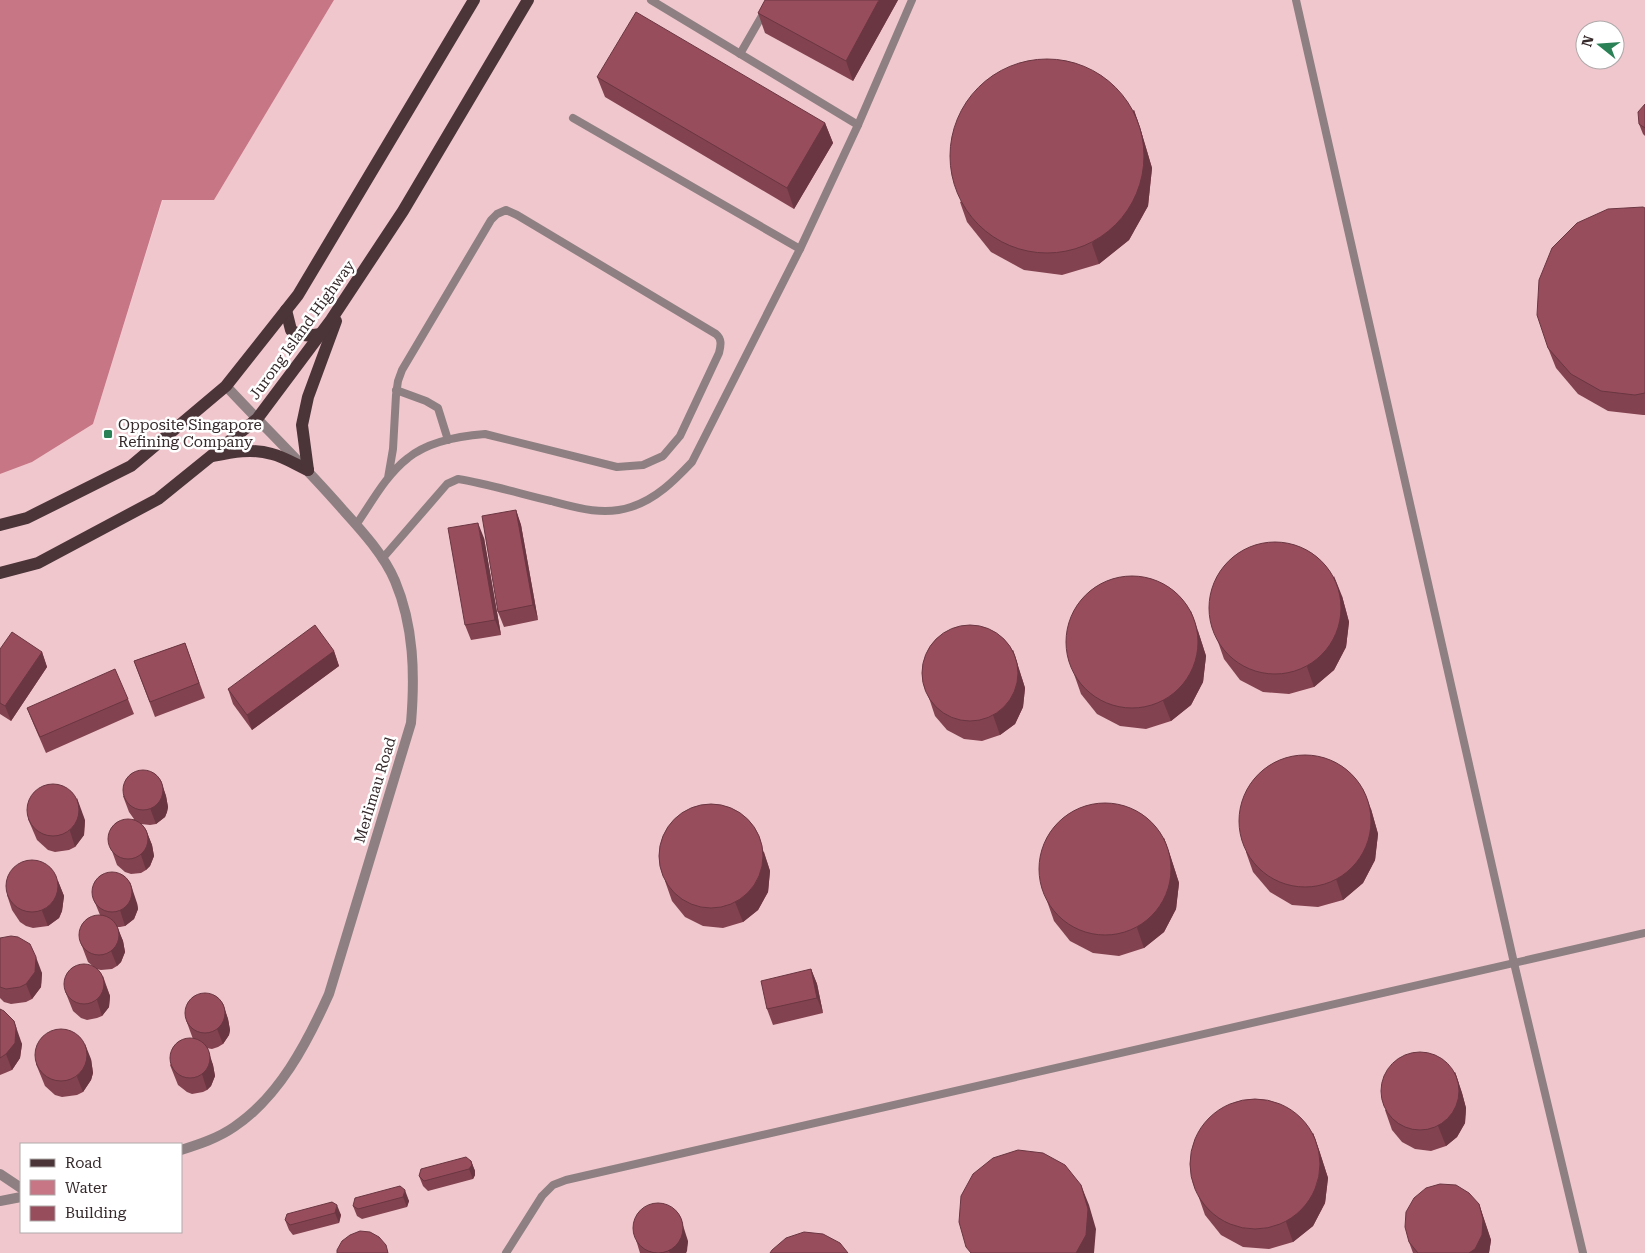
<svg xmlns="http://www.w3.org/2000/svg" width="1645" height="1253" viewBox="0 0 1645 1253" font-family="'Roboto Serif',serif">
<rect width="100%" height="100%" fill="#f7d5da"/>
<!-- built -->
<path fill="#f1c7ce" fill-rule="evenodd" d="M334 0H1645V1253H0V474L32 462 93 424 163 199 214 200ZM1585 30H1615V60H1585ZM21 1144H181V1232H21Z"/>
<!-- water -->
<path fill="#c77686" d="M0 0H334L214 200H162L93 424 32 462 0 474Z"/>
<g fill="none" stroke-linecap="round" stroke-linejoin="round">
<!-- service -->
<g stroke="#8e8082" stroke-width="8">
<path d="M651 0 858 125"/>
<path d="M1296 0 1514 963 1583 1253"/>
<path d="M740 54 771 0"/>
<path d="M573 118 800 249"/>
<path d="M396 390 426 401 438 408 448 440"/>
<path d="M356 525C372 502 386 475 408 458 429 441 459 436 485 434L617 467 643 465 663 456 680 436 719 353C721 345 722 339 716 334L517 215 506 210 497 214 491 220 402 370 398 381 396 395 393 449 388 478"/>
<path d="M382 559 447 484 458 479C489 484 521 494 551 501 577 508 604 516 631 507 656 499 674 481 692 462L800 249 858 125 912 0"/>
<path d="M506 1253 542 1196 553 1185 566 1180 1645 933"/>
</g>
<!-- tertiary -->
<g stroke="#8e8082" stroke-width="10">
<path d="M181 1150C200 1144 218 1138 234 1127 279 1097 307 1043 329 994L411 723C415 675 414 626 395 581 384 555 362 531 343 510 306 467 265 428 226 386"/>
<path d="M0 1174 21 1188"/>
<path d="M0 1201 21 1197"/>
</g>
<!-- primary -->
<g stroke="#4c3539" stroke-width="12">
<path d="M286 310 291 330C302 337 309 336 321 334"/>
<path d="M213 456C232 452 252 448 272 454 284 457 297 465 308 470"/>
<path d="M308 470 302 425 308 397 336 321"/>
<path d="M0 525 27 518 131 466 226 386 298 295 474 0"/>
<path d="M0 573 38 563 158 499 257 419 331 320 403 211 528 0"/>
</g>
</g>
<!-- wall -->
<g fill="#834250">
<path d="M898 0 853 81 765 33 758 13Z"/>
<path d="M597 77 825 123 833 143 794 209 605 97Z"/>
<path d="M1645 104V136L1643 134 1639 124Z"/>
<path d="M1134 110 1141 131 1152 168 1148 206 1129 240 1099 264 1062 275 1024 270 991 252 967 222 960 202Z"/>
<path d="M1645 208V415H1643L1608 411 1578 394 1556 368 1548 348Z"/>
<path d="M516 510 521 525 538 620 504 627 498 612Z"/>
<path d="M484 538 501 635 471 640 465 625Z"/>
<path d="M1342 596 1349 622 1346 647 1334 670 1314 687 1289 694 1263 692 1240 680 1224 659 1217 639Z"/>
<path d="M1198 631 1206 656 1203 682 1191 705 1171 721 1146 729 1120 726 1097 714 1081 694 1074 674Z"/>
<path d="M185 643 205 698 155 717 134 661Z"/>
<path d="M0 649 42 652 47 667 11 721 0 714Z"/>
<path d="M1013 650 1025 688 1023 707 1015 724 1000 735 982 741 964 739 947 730 935 716 928 695Z"/>
<path d="M334 651 339 666 252 730 233 704 228 689Z"/>
<path d="M128 699 134 714 46 753 33 723 27 708Z"/>
<path d="M161 781 166 796 168 807 167 812 165 817 156 824 150 825 141 824 146 830 152 845 154 856 150 866 146 870 141 873 131 874 125 872 117 865 108 840 134 819 129 812 123 796Z"/>
<path d="M1371 809 1378 834 1375 860 1363 883 1343 900 1318 907 1292 905 1270 892 1253 872 1246 852Z"/>
<path d="M28 819 85 820 84 835 75 847 69 850 55 852 48 850 37 840Z"/>
<path d="M1164 838 1171 858 1179 883 1176 909 1164 932 1144 948 1119 956 1093 953 1070 941 1054 921 1047 901Z"/>
<path d="M764 852 770 871 768 892 758 910 743 922 723 928 703 926 685 917 672 901 665 881Z"/>
<path d="M58 881 64 896 62 911 59 918 48 926 33 928 26 926 20 922 12 910 7 895Z"/>
<path d="M93 898 137 903 138 909 134 919 125 926 120 927H117L123 941 125 952 121 962 117 966 112 969 101 970 96 969 88 962 80 941 100 915Z"/>
<path d="M0 938 42 973 41 987 32 999 26 1002 11 1004 4 1002 0 998Z"/>
<path d="M811 969 817 984 823 1013 773 1025 767 1009Z"/>
<path d="M103 976 110 996 109 1007 102 1016 97 1018 87 1020 81 1018 73 1011 65 991Z"/>
<path d="M223 1004 228 1019 230 1030 229 1035 223 1044 218 1047 212 1049 206 1048 213 1065 215 1076 211 1086 207 1090 203 1092 192 1094 187 1092 178 1085 170 1065 193 1039 186 1020Z"/>
<path d="M0 1009 22 1044 20 1058 12 1070 5 1073 0 1075Z"/>
<path d="M91 1059 93 1073 91 1080 83 1092 77 1095 62 1097 55 1095 45 1086 36 1064Z"/>
<path d="M1455 1072 1462 1093 1466 1108 1465 1123 1457 1137 1446 1146 1431 1151 1415 1149 1402 1142 1392 1130 1385 1110Z"/>
<path d="M1313 1133 1320 1153 1328 1178 1325 1203 1313 1226 1293 1242 1269 1249 1243 1247 1221 1235 1205 1215 1198 1195Z"/>
<path d="M471 1161 475 1171V1175L473 1179 428 1191 423 1186 419 1176Z"/>
<path d="M400 1186 409 1201 407 1207 362 1219 357 1216 353 1206Z"/>
<path d="M332 1202 341 1215 339 1223 293 1235 289 1230 285 1220Z"/>
<path d="M1479 1204 1491 1240 1489 1253H1413L1409 1242Z"/>
<path d="M636 1240 688 1241 686 1253H640Z"/>
</g>
<!-- shaded-wall -->
<g fill="#6a3641">
<path d="M879 0H898L853 81 846 61Z"/>
<path d="M1134 110 1141 131 1152 168 1148 206 1129 240 1099 264 1092 244Z"/>
<path d="M825 123 833 143 794 209 787 188Z"/>
<path d="M516 510 521 525 538 620 533 605Z"/>
<path d="M478 523 484 538 501 635 495 620Z"/>
<path d="M1334 576 1342 596 1349 622 1346 647 1334 670 1314 687 1307 667Z"/>
<path d="M1191 611 1198 631 1206 656 1203 682 1191 705 1171 721 1163 701Z"/>
<path d="M1013 650 1025 688 1023 707 1015 724 1000 735 993 715Z"/>
<path d="M334 651 339 666 252 730 247 715Z"/>
<path d="M42 652 47 667 11 721 5 706Z"/>
<path d="M161 781 166 796 168 807 167 812 165 817 156 824 150 808Z"/>
<path d="M1363 789 1371 809 1378 834 1375 860 1363 883 1343 900 1336 879Z"/>
<path d="M77 798 85 820 84 835 75 847 70 831Z"/>
<path d="M146 830 152 845 154 856 150 866 146 870 141 855Z"/>
<path d="M757 832 770 871 768 892 758 910 743 922 735 902Z"/>
<path d="M1164 838 1171 858 1179 883 1176 909 1164 932 1144 948 1137 928Z"/>
<path d="M58 881 64 896 62 911 59 918 48 926 42 911Z"/>
<path d="M130 882 137 903 138 909 134 919 125 926 120 910Z"/>
<path d="M117 926 123 941 125 952 121 962 117 966 111 951Z"/>
<path d="M36 957 42 973 41 987 32 999 26 984Z"/>
<path d="M811 969 817 984 823 1013 817 998Z"/>
<path d="M104 981 110 996 109 1007 102 1016 97 1000Z"/>
<path d="M223 1004 228 1019 230 1030 229 1035 223 1044 217 1029Z"/>
<path d="M14 1021 22 1044 20 1058 12 1070 6 1054Z"/>
<path d="M85 1044 91 1059 93 1073 91 1080 83 1092 77 1077Z"/>
<path d="M208 1049 213 1065 215 1076 211 1086 207 1090 202 1074Z"/>
<path d="M1455 1072 1462 1093 1466 1108 1465 1123 1457 1137 1446 1146 1438 1126Z"/>
<path d="M1313 1133 1320 1153 1328 1178 1325 1203 1313 1226 1293 1242 1286 1222Z"/>
<path d="M471 1161 475 1171V1175L473 1179 469 1169Z"/>
<path d="M1081 1185 1089 1205 1096 1229 1094 1253H1076Z"/>
<path d="M405 1190 409 1201 407 1207 403 1197Z"/>
<path d="M1479 1204 1491 1240 1489 1253H1469Z"/>
<path d="M337 1205 341 1215 339 1223 335 1213Z"/>
<path d="M680 1216 688 1241 687 1251 686 1253H670L669 1251Z"/>
</g>
<!-- building -->
<g fill="#984d5d" stroke="#6a3641">
<path d="M765 0H879L846 61 758 13Z"/>
<path d="M636 12 825 123 787 188 597 77Z"/>
<circle cx="1047" cy="156" r="97"/>
<path d="M1645 104V128L1639 124 1638 112Z"/>
<path d="M1643 207 1645 208V393L1635 395 1601 391 1571 374 1548 348 1537 315 1539 280 1552 248 1577 223 1608 209Z"/>
<path d="M516 510 533 605 498 612 482 516Z"/>
<path d="M478 523 495 620 465 625 448 528Z"/>
<circle cx="1275" cy="608" r="66"/>
<circle cx="1132" cy="642" r="66"/>
<path d="M315 625 334 651 247 715 228 689Z"/>
<circle cx="970" cy="673" r="48"/>
<path d="M12 632 42 652 5 706 0 703V649Z"/>
<path d="M185 643 199 683 150 702 134 661Z"/>
<path d="M115 669 128 699 40 737 27 708Z"/>
<circle cx="1305" cy="821" r="66"/>
<circle cx="143" cy="790" r="20"/>
<circle cx="53" cy="810" r="26"/>
<circle cx="1105" cy="869" r="66"/>
<circle cx="711" cy="856" r="52"/>
<circle cx="128" cy="839" r="20"/>
<circle cx="32" cy="886" r="26"/>
<circle cx="112" cy="892" r="20"/>
<circle cx="99" cy="935" r="20"/>
<path d="M11 936 18 937 30 944 36 957 35 972 26 984 20 987 6 989 0 987V938Z"/>
<circle cx="84" cy="984" r="20"/>
<path d="M811 969 817 998 767 1009 761 981Z"/>
<circle cx="205" cy="1013" r="20"/>
<path d="M0 1009 4 1011 14 1021 16 1028 15 1043 6 1054 0 1058Z"/>
<circle cx="61" cy="1055" r="26"/>
<circle cx="190" cy="1058" r="20"/>
<circle cx="1420" cy="1091" r="39"/>
<circle cx="1255" cy="1164" r="65"/>
<path d="M1018 1150 1043 1153 1065 1165 1081 1185 1088 1209 1086 1235 1076 1253H971L966 1247 959 1222 961 1196 973 1174 993 1158Z"/>
<path d="M466 1157 471 1161 472 1165 469 1169 424 1181 419 1176 421 1169Z"/>
<path d="M1440 1184 1456 1185 1469 1193 1479 1204 1483 1219 1482 1235 1475 1249 1469 1253H1418L1409 1242 1405 1227 1406 1212 1414 1198 1426 1188Z"/>
<path d="M400 1186 405 1190 403 1197 358 1209 353 1206 355 1198Z"/>
<path d="M332 1202 337 1205 335 1213 290 1225 285 1220 287 1214Z"/>
<circle cx="658" cy="1228" r="25"/>
<path d="M360 1231 370 1232 379 1237 386 1245 388 1253H337V1250L342 1241 350 1235Z"/>
<path d="M804 1232 823 1234 840 1243 848 1253H770L772 1250 786 1238Z"/>
</g>
<!-- markers -->
<rect fill="#2a8155" stroke="#fff" stroke-width="2" x="103" y="429" width="10" height="10" rx="2.5"/>
<g text-anchor="middle" stroke-width="5" stroke-linejoin="round" paint-order="stroke">
<!-- street labels -->
<g font-size="15" fill="#36292b" stroke="#fff">
<text transform="translate(302 330) rotate(-54)" y="5">Jurong Island Highway</text>
<text transform="translate(375 790) rotate(-73)" y="5">Merlimau Road</text>
</g>
<!-- poi labels -->
<g font-size="15" fill="#36292b" stroke="#fff" text-anchor="start">
<text x="118" y="430">Opposite Singapore<tspan x="118" dy="17">Refining Company</tspan></text>
</g>
</g>
<!-- legend -->
<rect x="20" y="1143" width="162" height="90" fill="#ffffff" stroke="#afa9aa"/>
<rect x="30" y="1159" width="25" height="8" fill="#4c3539" stroke="#afa9aa"/>
<text x="65" y="1168" font-size="15" fill="#36292b">Road</text>
<rect x="30" y="1180" width="25" height="15" fill="#c77686" stroke="#afa9aa"/>
<text x="65" y="1193" font-size="15" fill="#36292b">Water</text>
<rect x="30" y="1206" width="25" height="15" fill="#984d5d" stroke="#afa9aa"/>
<text x="65" y="1218" font-size="15" fill="#36292b">Building</text>
<!-- north arrow -->
<g transform="translate(1600 45) rotate(287)"><circle r="24" fill="#ffffff" stroke="#afa9aa"/>
<path d="M0-4L9 19L0 12L-9 19Z" fill="#2a8155"/>
<text y="-8" font-size="14" font-weight="bold" text-anchor="middle" fill="#36292b">N</text>
</g>
</svg>
